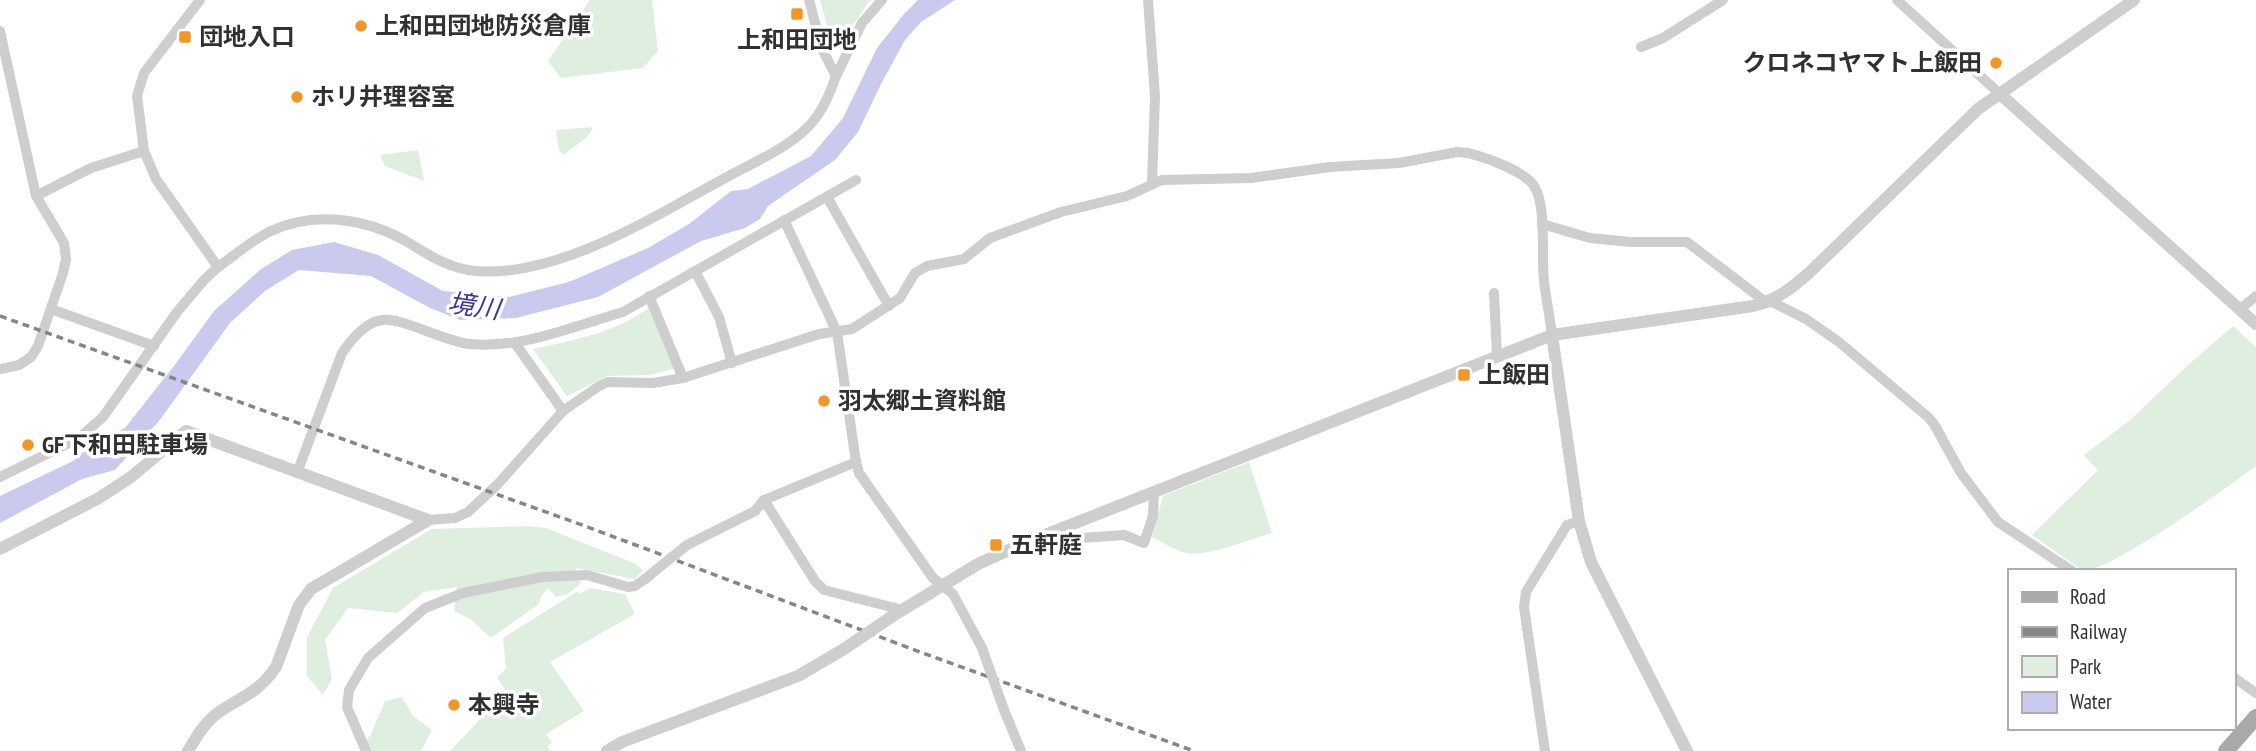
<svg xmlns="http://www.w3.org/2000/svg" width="2256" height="751" viewBox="0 0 2256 751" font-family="'PT Sans Narrow','Noto Sans JP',sans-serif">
<rect width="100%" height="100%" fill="#fff"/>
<!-- green -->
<g fill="#deefe0">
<path d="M590 0H652L658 51 643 68 561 78 548 61Z"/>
<path d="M820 0H870L847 34 827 25Z"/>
<path d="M592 127V130L585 139 563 155 559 149 556 130Z"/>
<path d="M418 150 424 181 385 166 380 155Z"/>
<path d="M650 307 663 343 676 368 650 375 607 376 567 396 533 349C574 340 615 333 650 307Z"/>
<path d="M2233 326 2256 347V466C2228 487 2111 571 2083 571L2032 535 2098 470 2084 455 2129 421 2187 366Z"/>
<path d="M1249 462 1272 533C1251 539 1207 557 1187 553 1176 551 1163 542 1152 537L1163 496Z"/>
<path d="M527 526 546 528 636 564 643 570 635 579 575 568 581 583 568 594 556 597 548 588 542 595 539 604 491 638 470 619 454 611 457 587 424 592 397 613 348 608 325 640 332 679 323 695 307 676V637L333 588 432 529Z"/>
<path d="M590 588 625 594 635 614 550 662 584 711 546 734 552 742 547 747 551 751H450L485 714 494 718 509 696 497 678 506 668 503 638 578 591 580 594Z"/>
<path d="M402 697 413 716 432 730 421 751H360L371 734 385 701Z"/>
</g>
<!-- water -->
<path fill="#cacaef" d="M918 0H955L921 22 905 40 882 82 858 132 835 160 768 206 760 219 745 228 701 241 598 297 516 318 460 320 428 307 371 276 299 270 265 291 230 323 159 421 115 470 82 479 0 523V496L73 461 99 439 125 428 174 366 214 311 261 269 292 250 334 242 378 255 443 291 509 297 569 282 648 248 689 224 731 191 748 189 811 156 843 118 877 48 904 14Z"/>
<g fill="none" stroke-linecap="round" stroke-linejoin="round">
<!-- minor -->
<g stroke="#cecece" stroke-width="10">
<path d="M200 0 144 73 137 96 144 151 156 179 218 267C235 255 252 240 271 231 313 211 364 218 404 240 427 254 449 269 476 271 558 278 657 215 727 177 754 162 786 149 808 127 822 113 830 94 836 76L822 49 809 0"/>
<path d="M1148 0 1155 96 1152 183"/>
<path d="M1897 0 2000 94"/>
<path d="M0 31 36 196 64 243 66 259 63 273 38 346 31 357 19 365 0 369"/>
<path d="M1641 47 1663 38 1723 0"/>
<path d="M836 76 862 23 882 0"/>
<path d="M36 196 91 168 144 151"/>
<path d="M827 197 889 306"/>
<path d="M784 220 837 332 856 462 859 473 933 578 953 594 982 648"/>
<path d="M1542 224 1590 238 1631 242H1687L1767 303"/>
<path d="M695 271 719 317 732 363"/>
<path d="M1494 293 1497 356"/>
<path d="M649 296 683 378"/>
<path d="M1770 301 1806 319 1839 342 1928 417 1934 424 1961 473 1998 522 2072 571"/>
<path d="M51 309 154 346"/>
<path d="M2239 310 2256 296"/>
<path d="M515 343 563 411"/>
<path d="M297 473 342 353C351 340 365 322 382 320 402 317 445 342 470 344 522 349 574 326 623 312L856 180"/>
<path d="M0 477 79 438 103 417 177 312 204 280 218 267"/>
<path d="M764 500 815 581 824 590 903 610"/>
<path d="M428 520 455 518 468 512 497 485 563 411 599 386 608 382 653 383 683 378 819 334 852 329 900 298 915 273 927 266 964 259 990 238 1061 212 1127 196 1162 180 1251 178 1330 167 1399 163 1457 152C1474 152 1524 170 1534 186 1547 205 1541 257 1544 281 1546 299 1550 317 1552 335"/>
<path d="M1057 530 1067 539 1124 535 1144 543 1153 516 1154 491"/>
<path d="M687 545 755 511 764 500 856 462"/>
<path d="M2233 677 2256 693"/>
<path d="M1004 710 1021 751"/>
<path d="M366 751 347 707 349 690 368 658 425 608 463 593 542 577 587 575 628 587 635 586 645 579"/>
<path d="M1545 751 1524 607 1526 592 1567 525 1579 521"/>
</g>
<!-- tertiary -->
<g stroke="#cecece" stroke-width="12">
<path d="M2000 94 2256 324"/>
<path d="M1552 335 1579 521 1591 562 1687 751"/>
<path d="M0 549 99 498 131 477 186 431 428 520 311 589 299 605 276 667C257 695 239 697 215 715 203 725 196 738 188 751"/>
<path d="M894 615 978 564 1022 544 1552 335 1753 306C1777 300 1792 288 1810 272L1978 109 2134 0"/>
<path d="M607 751 622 742 798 676 844 649"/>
</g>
<!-- primary -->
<path stroke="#a9a9a9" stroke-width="16" d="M2226 751 2256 717"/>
<!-- rail -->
<path stroke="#868686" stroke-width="3.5" stroke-dasharray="7 5" stroke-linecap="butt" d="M0 316 585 526 920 652 1194 751"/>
<!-- minor-bridge -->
<g stroke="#cecece" stroke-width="10">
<path d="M645 579 687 545"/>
<path d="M982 648 1004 710"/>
</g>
<!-- tertiary-bridge -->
<path stroke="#cecece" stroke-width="12" d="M844 649 894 615"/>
</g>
<!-- markers -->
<g fill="#f39628" stroke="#fff" stroke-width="2.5">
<rect x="790" y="7" width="14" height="14" rx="3.5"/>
<circle cx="361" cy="26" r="7"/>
<rect x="178" y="30" width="14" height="14" rx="3.5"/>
<circle cx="1996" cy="63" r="7"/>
<circle cx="297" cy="97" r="7"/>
<rect x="1457" y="368" width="14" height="14" rx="3.5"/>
<circle cx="824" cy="401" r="7"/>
<circle cx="28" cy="445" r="7"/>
<rect x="989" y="538" width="14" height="14" rx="3.5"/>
<circle cx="454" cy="705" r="7"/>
</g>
<g text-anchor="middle" stroke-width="7" stroke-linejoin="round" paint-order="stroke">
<!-- poi labels -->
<g font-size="24" font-weight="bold" fill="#313131" stroke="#fff" text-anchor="start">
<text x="375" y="34">上和田団地防災倉庫</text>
<text x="199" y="45">団地入口</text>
<text x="797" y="48" text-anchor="middle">上和田団地</text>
<text x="1982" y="71" text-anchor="end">クロネコヤマト上飯田</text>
<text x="311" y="105">ホリ井理容室</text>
<text x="1478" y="383">上飯田</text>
<text x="838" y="409">羽太郷土資料館</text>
<text x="42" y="453">GF下和田駐車場</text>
<text x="1010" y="553">五軒庭</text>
<text x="468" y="713">本興寺</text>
</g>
<!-- water labels -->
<g font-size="26" font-style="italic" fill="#38379b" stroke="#fff">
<text transform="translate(474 306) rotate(8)" y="9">境川</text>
</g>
</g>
<!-- legend -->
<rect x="2008" y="569" width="228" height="161" fill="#ffffff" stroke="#adadad" stroke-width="2"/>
<rect x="2022" y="592" width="35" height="10" fill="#a9a9a9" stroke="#adadad" stroke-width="2"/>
<text x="2070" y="604" font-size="21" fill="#313131">Road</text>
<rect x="2022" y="627" width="35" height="10" fill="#868686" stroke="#adadad" stroke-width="2"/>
<text x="2070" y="639" font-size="21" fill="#313131">Railway</text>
<rect x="2022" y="656" width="35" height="21" fill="#deefe0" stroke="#adadad" stroke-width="2"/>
<text x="2070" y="674" font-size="21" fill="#313131">Park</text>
<rect x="2022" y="692" width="35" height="21" fill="#cacaef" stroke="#adadad" stroke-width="2"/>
<text x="2070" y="709" font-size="21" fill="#313131">Water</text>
</svg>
